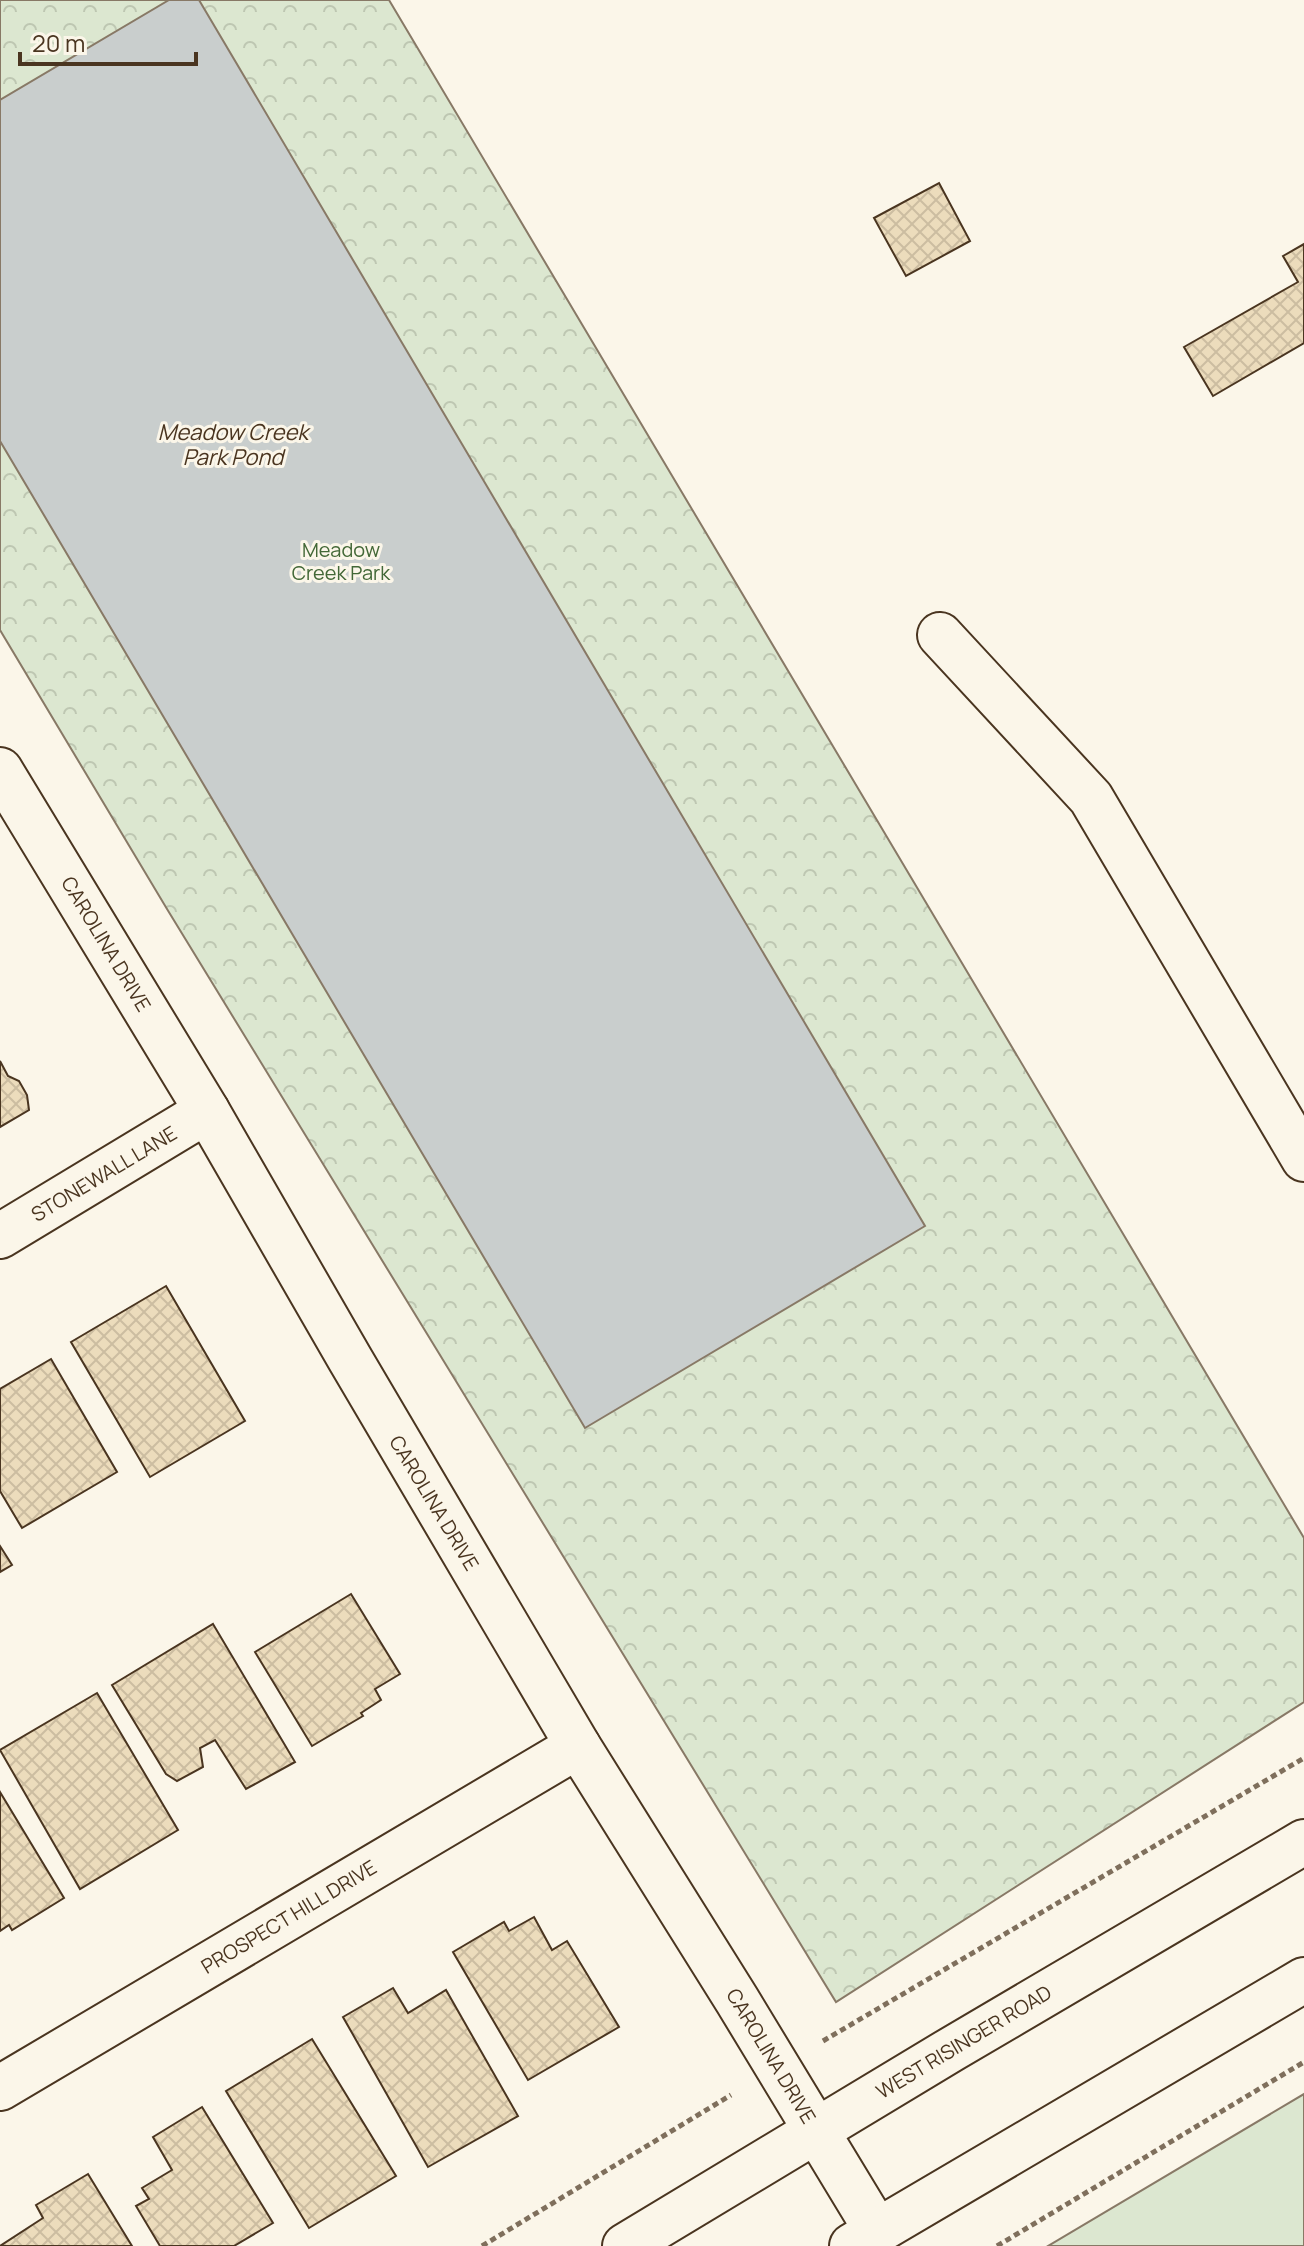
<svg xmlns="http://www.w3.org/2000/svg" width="1304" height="2246" viewBox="0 0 1304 2246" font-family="Manrope,sans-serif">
<defs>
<pattern id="park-crowns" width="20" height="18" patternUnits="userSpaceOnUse" patternTransform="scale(2)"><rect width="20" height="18" fill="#dce7d0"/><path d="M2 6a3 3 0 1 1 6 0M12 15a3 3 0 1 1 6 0" fill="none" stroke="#bec7b2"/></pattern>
<pattern id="building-cross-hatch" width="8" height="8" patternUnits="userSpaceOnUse" patternTransform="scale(2)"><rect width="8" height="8" fill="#ecdcbc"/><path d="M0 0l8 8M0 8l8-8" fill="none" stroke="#ccbda1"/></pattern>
</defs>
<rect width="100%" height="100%" fill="#fbf6e9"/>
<!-- green -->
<path fill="#dce7d0" stroke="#887966" stroke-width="2" d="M1304 2094V2246H1048Z"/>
<!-- park -->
<path fill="url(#park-crowns)" stroke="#887966" stroke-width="2" d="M0 0H389L1304 1538V1702L836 2002 167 909 0 630Z"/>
<!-- water -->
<path fill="#c9cecd" stroke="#887966" stroke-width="2" d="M169 0H199L925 1226 585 1428 0 441V100Z"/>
<!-- building -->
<g fill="url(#building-cross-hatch)" stroke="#4a3520" stroke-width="2">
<path d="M939 183 970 241 906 276 874 218Z"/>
<path d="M1304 244V343L1213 396 1184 347 1298 282 1283 256Z"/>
<path d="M0 1061 8 1076 19 1081 27 1095 29 1110 0 1127Z"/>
<path d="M166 1286 245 1421 150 1477 71 1342Z"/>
<path d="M51 1359 117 1472 22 1528 0 1491V1389Z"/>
<path d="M0 1546 12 1565 0 1572Z"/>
<path d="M351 1594 400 1674 375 1689 381 1700 361 1713 363 1716 312 1746 255 1652Z"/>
<path d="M213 1624 295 1762 246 1789 215 1740 200 1748 203 1767 177 1781 166 1774 112 1685Z"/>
<path d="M97 1693 178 1830 80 1889 0 1750Z"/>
<path d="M0 1792 64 1898 12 1930 9 1925 0 1931Z"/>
<path d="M534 1917 552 1950 567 1941 619 2027 528 2080 453 1952 504 1922 509 1931Z"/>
<path d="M393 1988 408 2013 446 1990 518 2116 428 2167 343 2017Z"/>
<path d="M312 2039 396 2176 309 2228 226 2091Z"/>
<path d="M202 2107 273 2223 234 2246H160L136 2206 149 2199 142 2188 172 2170 153 2137Z"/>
<path d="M88 2174 132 2246H0L43 2218 36 2205Z"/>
</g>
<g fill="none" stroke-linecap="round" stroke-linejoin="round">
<defs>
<g id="minor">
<path d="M940 635 1091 798 1304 1159"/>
<path d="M0 770 207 1111 350 1359 578 1746 737 2000 877 2231"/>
<path d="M0 1236 207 1111"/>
<path d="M0 2088 578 1746"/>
</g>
<g id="major">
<path d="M625 2246 952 2049 1304 1842"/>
<path d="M852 2246 1304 1980"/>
</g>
</defs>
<!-- minor casing -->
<use href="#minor" stroke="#4a3520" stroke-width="48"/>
<!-- major casing -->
<use href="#major" stroke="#4a3520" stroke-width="48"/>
<!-- path -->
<g stroke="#7f6f5c" stroke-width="5" stroke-dasharray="6 4" stroke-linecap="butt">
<path d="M823 2041 1304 1758"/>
<path d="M482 2246 731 2095"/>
<path d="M997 2246 1304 2062"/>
</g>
<!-- minor -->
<use href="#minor" stroke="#fbf6e9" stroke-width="44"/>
<!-- major -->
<use href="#major" stroke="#fbf6e9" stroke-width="44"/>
</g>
<g text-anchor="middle" stroke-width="6" stroke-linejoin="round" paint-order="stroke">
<!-- park labels -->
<g font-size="20" fill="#436837" stroke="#fbf6e9">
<text x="341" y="557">Meadow<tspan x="341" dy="23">Creek Park</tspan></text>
</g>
<!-- street labels -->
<g font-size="20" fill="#4a3520" stroke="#fbf6e9">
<text transform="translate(106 944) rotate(59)" y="7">CAROLINA DRIVE</text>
<text transform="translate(104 1174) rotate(-31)" y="7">STONEWALL LANE</text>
<text transform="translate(434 1503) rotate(59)" y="7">CAROLINA DRIVE</text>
<text transform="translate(289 1917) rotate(-31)" y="7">PROSPECT HILL DRIVE</text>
<text transform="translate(964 2042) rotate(-31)" y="7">WEST RISINGER ROAD</text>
<text transform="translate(771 2056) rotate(59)" y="7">CAROLINA DRIVE</text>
</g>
<!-- water labels -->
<g font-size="22" font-style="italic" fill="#4a3520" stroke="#fbf6e9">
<text x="233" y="440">Meadow Creek<tspan x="233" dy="25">Park Pond</tspan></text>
</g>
</g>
<!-- scale -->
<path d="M20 52v12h176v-12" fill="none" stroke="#4a3520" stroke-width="4"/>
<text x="32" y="52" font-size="24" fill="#4a3520" stroke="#fbf6e9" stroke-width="6" paint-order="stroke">20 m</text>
</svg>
